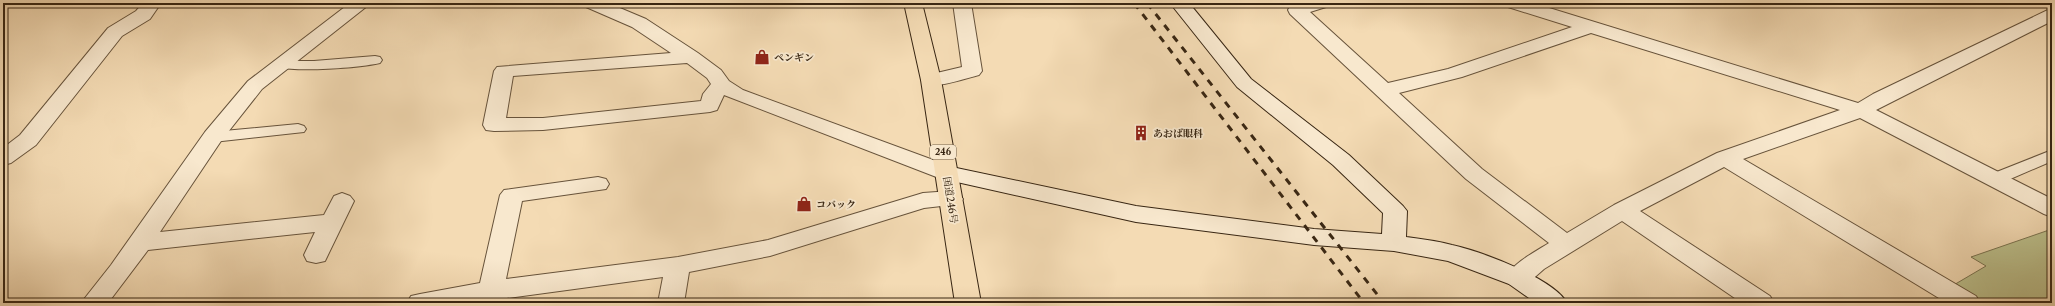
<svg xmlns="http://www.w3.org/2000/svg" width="2055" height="306" viewBox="0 0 2055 306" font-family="'Libre Caslon Text','Noto Serif JP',serif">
<rect width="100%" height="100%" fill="#f4dbb4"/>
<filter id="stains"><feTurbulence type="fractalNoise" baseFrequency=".005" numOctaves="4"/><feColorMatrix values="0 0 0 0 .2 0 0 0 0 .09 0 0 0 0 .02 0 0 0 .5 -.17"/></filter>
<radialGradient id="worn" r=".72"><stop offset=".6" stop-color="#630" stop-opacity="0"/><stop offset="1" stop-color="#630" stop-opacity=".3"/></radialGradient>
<!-- green -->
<path fill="#bcc08c" stroke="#7a7350" d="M2052 229V303H1981L1952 286 1986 266 1971 257Z"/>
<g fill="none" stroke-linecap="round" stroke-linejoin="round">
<defs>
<g id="lane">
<path d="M375 56 380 57 382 60 380 63C358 68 299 72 278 67L276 64 278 61H314Z"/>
<path d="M298 124 304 126 306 129 304 132 213 142 207 140 205 137 207 134 213 132Z"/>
<path d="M2052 150V161L2001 183 1995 184 1989 183 1987 179 1989 175Z"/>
</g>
<g id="street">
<path d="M143 3H161L150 19 122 36 36 145 11 163 3 165V148L20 135 108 28 136 11Z"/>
<path d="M350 3H371L262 89 221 141 160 232 324 215 334 196 342 193 350 196 354 201 325 261 316 263 307 261 304 255 315 232 148 250 108 303H81L111 265 205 132 248 81Z"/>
<path d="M583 3H608L646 19 698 53 721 70 729 81 743 90 955 168 958 173 955 178 947 180 939 178 724 95 717 110 710 112 543 130 494 131 486 130 483 125 494 71 497 67 671 53 632 27 586 7ZM687 63 707 78 711 84 703 94 701 101 543 118H506L513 76Z"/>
<path d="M953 3H971L982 71 979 75C963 79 940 88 924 84L921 80 924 76 962 67Z"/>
<path d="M1301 3H1329L1326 7 1310 12 1388 83 1448 69 1572 27 1508 7 1505 3H1533L1858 103 1873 94 2052 8V21L1876 110 2052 199V217L2044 214 1860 118 1743 159 1976 296 1980 303H1947L1724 167 1640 211 1770 296 1774 303H1742L1622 221 1544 269 1527 284 1518 287 1509 284 1505 278C1515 262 1533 253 1549 243L1466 179 1290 14 1288 10 1290 6ZM1591 33 1840 110 1717 153 1614 205 1567 233 1482 169 1399 93 1462 77Z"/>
<path d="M598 177 606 179 609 184 606 189 522 201 506 279 678 257 768 240 923 193 951 191 959 194 963 199 959 204 924 208 770 256 689 272 684 303H658L663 277 470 303H407L411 296 420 294 480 283 500 195 504 190Z"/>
</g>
<path id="secondary" d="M1170 3H1189L1251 79 1349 155 1403 206 1407 211 1406 237C1421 239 1437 241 1452 245 1480 251 1553 278 1567 303H1536L1509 284 1448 261 1394 251 1314 245 1136 222 939 178 936 173 939 168 947 166 1136 206 1314 229 1382 234 1383 213 1333 165 1237 87Z"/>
<path id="highway" d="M904 3H922L941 80 981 303H955L921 80Z"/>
</defs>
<!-- lane casing -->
<use href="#lane" stroke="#67533b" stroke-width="2"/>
<!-- street casing -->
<use href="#street" stroke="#67533b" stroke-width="2"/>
<!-- secondary casing -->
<use href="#secondary" stroke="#382613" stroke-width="2"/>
<!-- highway casing -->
<use href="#highway" stroke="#382613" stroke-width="2"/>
<!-- lane -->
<use href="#lane" fill="#f8e8ce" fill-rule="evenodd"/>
<!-- street -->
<use href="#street" fill="#f8e8ce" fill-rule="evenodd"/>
<!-- secondary -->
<use href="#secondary" fill="#f8e8ce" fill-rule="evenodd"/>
<!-- highway -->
<use href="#highway" fill="#f4dbb4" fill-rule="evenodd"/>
<!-- rail -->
<g stroke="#382613" stroke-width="3" stroke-dasharray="7 7" stroke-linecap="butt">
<path d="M1134 3 1364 303"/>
<path d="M1147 3 1384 303"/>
</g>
</g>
<!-- icons -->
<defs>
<symbol id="shop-bare" viewBox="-9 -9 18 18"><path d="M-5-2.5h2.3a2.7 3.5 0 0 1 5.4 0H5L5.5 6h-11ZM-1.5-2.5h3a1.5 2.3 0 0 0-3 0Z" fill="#8f2418" stroke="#f8e8ce" stroke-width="2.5" paint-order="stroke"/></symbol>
<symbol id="building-bare" viewBox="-9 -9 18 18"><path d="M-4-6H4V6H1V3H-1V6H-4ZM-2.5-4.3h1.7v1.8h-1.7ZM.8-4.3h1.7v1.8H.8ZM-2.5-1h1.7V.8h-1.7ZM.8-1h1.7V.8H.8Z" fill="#8f2418" stroke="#f8e8ce" stroke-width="2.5" paint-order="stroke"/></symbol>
</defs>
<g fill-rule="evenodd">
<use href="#shop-bare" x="751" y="46" width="22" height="22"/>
<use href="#building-bare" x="1130" y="122" width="22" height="22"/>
<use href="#shop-bare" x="793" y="193" width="22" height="22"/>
</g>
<g text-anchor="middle" stroke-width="3.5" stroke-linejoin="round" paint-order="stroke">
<!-- shield labels -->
<rect fill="#f8e8ce" stroke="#72604b" stroke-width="1" x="930" y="145" width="26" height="14" rx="3"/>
<g font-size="9" font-weight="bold" fill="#382613">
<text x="943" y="155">246</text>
</g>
<!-- poi labels -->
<g font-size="10" font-weight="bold" fill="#382613" stroke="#f8e8ce" text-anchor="start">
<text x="774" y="61">ペンギン</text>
<text x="1153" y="137">あおば眼科</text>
<text x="816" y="208">コバック</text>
</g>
<!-- street labels -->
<g font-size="10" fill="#382613" stroke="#f8e8ce">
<text transform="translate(951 200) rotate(81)" y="4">国道246号</text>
</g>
</g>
<!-- margin -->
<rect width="2055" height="306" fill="none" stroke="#f4dbb4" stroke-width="16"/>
<rect x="4" y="4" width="2047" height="298" fill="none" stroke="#382613" stroke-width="2"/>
<rect x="8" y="8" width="2039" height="290" fill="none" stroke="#382613"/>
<rect width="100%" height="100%" filter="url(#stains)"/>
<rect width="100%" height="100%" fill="url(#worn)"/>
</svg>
